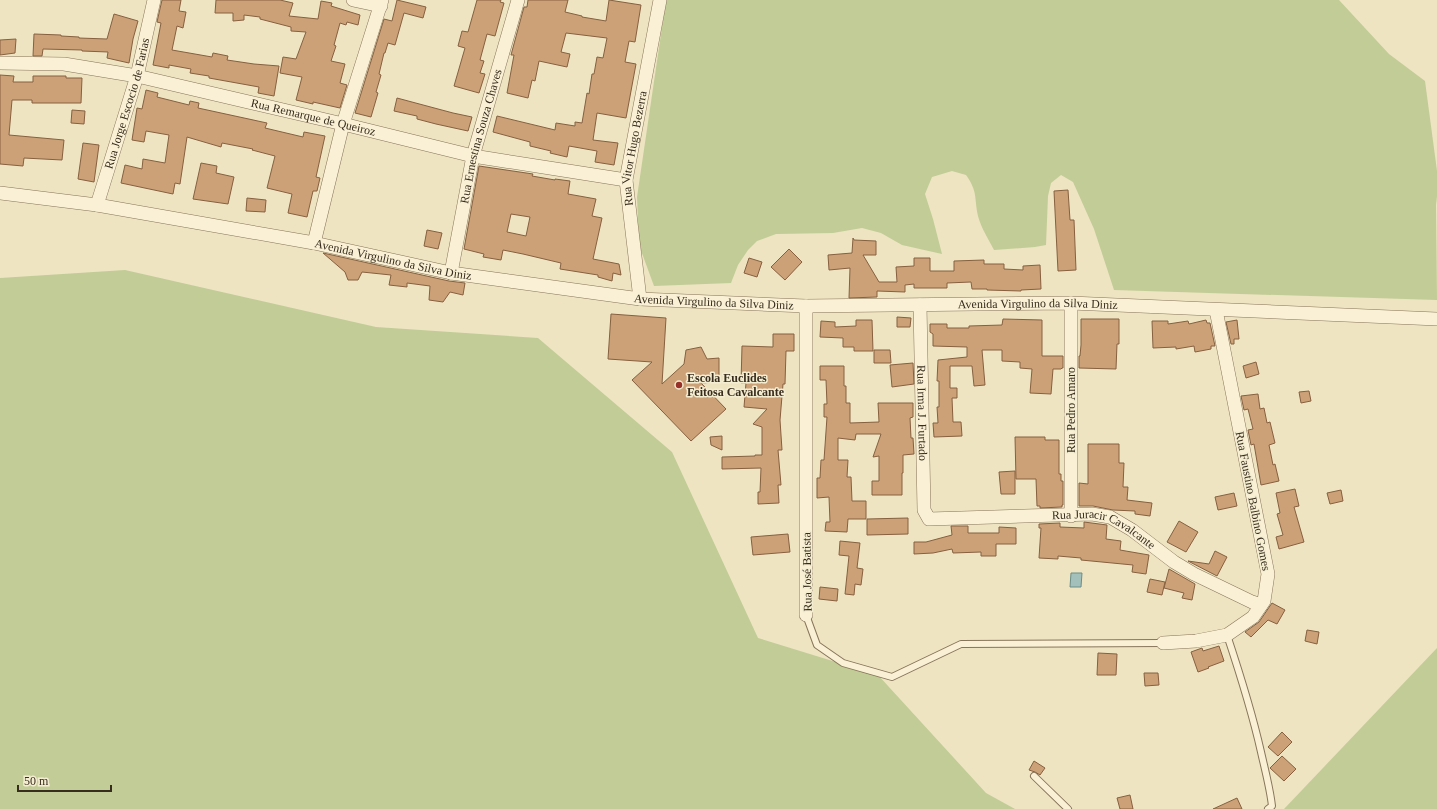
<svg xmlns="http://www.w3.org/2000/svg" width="1437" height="809" viewBox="0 0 1437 809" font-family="Georgia,serif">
<rect width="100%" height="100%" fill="#eee4c2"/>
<!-- green -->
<g fill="#c2cc96">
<path d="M666 0H1339L1389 54 1425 81 1437 171V196L1436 205 1437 300 1114 290 1094 229 1073 182 1061 175 1051 183 1048 196 1046 245 1035 247 994 250C989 240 981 228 978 216 974 197 978 192 966 175L952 171 932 177 925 194 933 219 942 254 902 245 881 233 862 228 833 233 776 234 757 241 748 250 738 265 731 283 654 286 639 245 637 197Z"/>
<path d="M125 270 376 327 538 338 672 452 758 638 878 675 986 793 1015 809H0V278Z"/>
<path d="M1437 648V809H1284Z"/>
</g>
<!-- water -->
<path fill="#a4c0ba" stroke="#6b8e88" d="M1071 573H1082L1081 587H1070Z"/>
<!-- building -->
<g fill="#cca178" stroke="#86603f" fill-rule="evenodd">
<path d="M162 0H181L179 11 186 12 183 28 177 26 172 50 212 57 213 53 228 56 227 60 254 64 279 66 274 96 258 93 259 87 209 78V76L190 73 191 69 169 65V68L153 65 161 23 157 22Z"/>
<path d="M216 0H280L293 3 289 16 318 19 321 1 332 3 331 6 360 15 358 25 347 22 346 25 340 23 334 45 336 46 331 61 345 64 340 83 347 85 340 108 313 102V104L296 100 302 77 280 73 283 57 296 59 306 32 291 31V27L260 19V17L244 15V20L233 21V13H215Z"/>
<path d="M397 0 426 7 423 18 404 13 395 45 388 43 385 53H384L379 74 381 75 376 92 378 93 371 117 355 113 384 19 392 21Z"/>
<path d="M477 0H501L500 2 504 3 495 36 487 34 480 60 484 61 480 73 485 74 479 93 454 86 465 48 458 46 462 31 468 32Z"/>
<path d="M528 0H568L565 12 582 16V17L606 21 609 0 641 5 635 42 629 41 625 62 636 64 626 118 597 113 593 140 618 143 614 165 595 162 597 151 569 146 567 157 550 153 551 151 530 146V142L493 132 497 116 555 130 556 123 575 126V122L582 123 587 93 589 94 592 74H594L597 57 603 58 607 38 566 33 561 52 570 54 567 67 539 61 535 81 532 80 528 98 507 93 514 55H511L524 7H527Z"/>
<path d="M114 14 138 21 133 39 129 63 107 58 108 52 82 51V50L43 49 42 56H33L34 34 61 35V36L79 37V38L107 39Z"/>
<path d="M16 39 15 53 0 55V40Z"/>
<path d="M0 75 14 76 13 82H33V76H66V78H82L81 103H32V100H12L9 135 64 140 62 160 24 158 23 166 0 164Z"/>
<path d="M146 90 158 93 157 97 189 105 190 101 199 103 198 108 267 123 265 128 303 137 304 132 325 136 316 177 320 178 317 191H313L307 217 288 213 292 194 267 188 275 156 252 150 253 149 222 143 221 147 187 137 180 184 175 183 173 194 121 183 125 165 142 169 143 159 165 163 169 135 146 131 144 142 132 140 137 108 142 109Z"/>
<path d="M397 98 453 113 472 117 468 131 436 124 417 119V116L394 111Z"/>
<path d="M72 110 85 111 84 124 71 123Z"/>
<path d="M83 143 99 145 94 182 78 179Z"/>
<path d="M201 163 217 166 216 173 234 177 228 204 193 199Z"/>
<path d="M479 166 533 174 532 176 555 180V179L570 181 568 194 596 199 592 216 602 218 593 259 619 264 621 275 613 273 612 281 598 277V275L560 269 561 263 523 254 503 250 501 260 483 257 484 254 464 249ZM511 214 530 217 526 236 507 232Z"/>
<path d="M1068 190 1070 220H1074L1076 270 1058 271 1054 191Z"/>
<path d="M247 198 266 200 265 212 246 211Z"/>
<path d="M427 230 442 233 438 249 424 246Z"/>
<path d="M853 238 854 240 876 241V255H863L879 282H897L896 267 914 266V258H930V271H954V261L984 260V264H1004V269L1023 270V266L1040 265 1041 289 1021 290V291L987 290V289H972L971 282 947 283V288H914V284L905 285V292L877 291V297L849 298 850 268 829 270 828 255 852 253Z"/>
<path d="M789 249 802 262 785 280 771 267Z"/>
<path d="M323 253 449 281 465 283 463 295 450 292 443 302 429 300 430 286 407 283V287L389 285 391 275 362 272 358 280H348L345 272Z"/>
<path d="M749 258 762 262 757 277 744 273Z"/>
<path d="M611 314 666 318 662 384 684 364 686 350 701 347 707 359 719 358V382L701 383 726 409 691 441 632 380 652 362 608 359Z"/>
<path d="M897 317 911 318 910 327H897Z"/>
<path d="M1003 319 1042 320V356H1063V368H1062L1061 369H1053L1051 394 1030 393 1032 369 1020 368V362L1002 361V350H982L985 385 974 386 972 366H950V388H957V398H952L953 422H961L962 436 934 437 933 423H938L937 407H939V381H937L938 360 967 357V347L933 346V334L930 332V324H947V328H969V326L1002 325Z"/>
<path d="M1081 319H1119V344H1117L1116 369 1079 368V356H1080L1081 345Z"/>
<path d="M856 320H872L873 351H854V347H843V338L820 337 821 321 835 322V327L856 326Z"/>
<path d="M1206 320 1207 323H1210L1215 346H1211V349L1195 352 1194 346 1176 349V347L1153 348 1152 321H1168V324L1188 321 1189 324Z"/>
<path d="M1237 320 1239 339H1234V344H1231L1226 322Z"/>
<path d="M773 334H794V351H786L785 384H783L780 420 782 450H778L781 485H778L779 503 758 504V492H760L761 468 722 469V457L755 456V455H762V427L753 424 767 409 744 407 746 383H741L742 346 773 347Z"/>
<path d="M874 350H890L891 363H874Z"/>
<path d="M1256 362 1259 374 1246 378 1243 366Z"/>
<path d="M913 363 914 384 892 387 890 365Z"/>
<path d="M820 366H844V386H846V403H850V423L879 422 878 403H913V417L910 418 911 438H913L914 454 903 455V473H902V495H872V481H879V456L873 457 881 434H856L855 440 838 438V460H848L847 477H851L852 501H866V519H848L847 532 825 531 826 522H830L829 497 817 498V478H820L821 460H824L827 417H824V404H827L826 380H820Z"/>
<path d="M1309 391 1311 401 1301 403 1299 392Z"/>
<path d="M1258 394 1260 409 1264 408 1267 423 1270 422 1275 443 1269 445 1273 465 1275 464 1279 481 1261 485 1254 444 1251 445 1248 430 1253 429 1248 409 1244 410 1241 396Z"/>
<path d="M722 436V450L711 445 710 437Z"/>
<path d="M1015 437H1045V440H1059V474H1061V481H1063V505H1062V507L1040 508V506H1037L1036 479H1016Z"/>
<path d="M1088 444H1119V463H1124L1123 487H1128L1127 500 1152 503 1150 516 1135 514V511L1113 510 1093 506H1079V483L1088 484Z"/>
<path d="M1015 471V494H1001L999 472Z"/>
<path d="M1295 489 1299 506 1294 507 1304 542 1279 549 1276 537 1283 535 1277 514 1280 513 1276 493Z"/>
<path d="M1341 490 1343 501 1330 504 1327 493Z"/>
<path d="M1234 493 1237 506 1218 510 1215 497Z"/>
<path d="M908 518V534L867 535V519Z"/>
<path d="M1179 521 1198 532 1186 552 1167 542Z"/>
<path d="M1084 522 1107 525 1106 539 1121 541 1120 550 1149 555 1146 574 1132 572 1133 565 1081 560V558L1058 556V559L1039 558 1041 528H1039V524L1060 523V527L1084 528Z"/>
<path d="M951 526H968V533H999V527L1016 528V544H996V556H981V552L953 553 952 549 933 553 914 554V542H926L952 535Z"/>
<path d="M788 534 790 552 753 555 751 537Z"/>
<path d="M840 541 860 543 857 568 863 569 861 585 855 584 854 595 845 594 849 556 839 555Z"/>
<path d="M1215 551 1227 557 1217 576 1188 561 1209 564Z"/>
<path d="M1169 569 1195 584 1192 600 1182 598 1184 593 1164 588Z"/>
<path d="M1150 579 1165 582 1162 595 1147 592Z"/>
<path d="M820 587 838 589 837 601 819 599Z"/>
<path d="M1272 603 1285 610 1277 624 1268 620 1251 637 1245 632 1259 622Z"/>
<path d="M1307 630 1319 632 1317 644 1305 641Z"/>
<path d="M1219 646 1224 661 1208 667 1209 668 1198 672 1191 652 1202 648 1203 651Z"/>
<path d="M1098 653 1117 654 1116 675H1097Z"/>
<path d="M1144 673H1158L1159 685 1145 686Z"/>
<path d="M1282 732 1292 742 1278 756 1268 747Z"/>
<path d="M1282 756 1296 769 1284 781 1270 768Z"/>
<path d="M1034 761 1045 768 1040 775 1035 772 1029 770Z"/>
<path d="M1130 795 1133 809H1120L1117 798Z"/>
<path d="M1237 798 1242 809H1213Z"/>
</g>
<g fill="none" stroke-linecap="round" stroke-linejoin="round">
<defs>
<g id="lane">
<path d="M806 615 817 645 843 663 892 677 961 644 1163 643"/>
<path d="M1227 635C1240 674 1252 712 1261 752 1265 770 1270 788 1272 806L1268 809"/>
<path d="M1034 776 1068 809"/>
</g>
<g id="street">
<path d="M353 0 381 6"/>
<path id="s1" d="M0 63 64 64 137 76 343 124 473 156 626 180"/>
<path id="s2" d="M0 193 97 205 314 243 451 273 640 299 806 306 1071 303 1437 319"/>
<path id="s3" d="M97 205 137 76 154 0"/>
<path d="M314 243 343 124 382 0"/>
<path id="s4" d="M451 273 473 156 518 0"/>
<path id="s5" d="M640 299 626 180 660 0"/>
<path d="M1071 303V516"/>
<path id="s6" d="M920 305 924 510 929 519 1092 514 1110 517 1132 530 1174 562 1194 574 1252 602 1261 605"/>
<path d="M806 306V615"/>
<path d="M1163 643 1196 641 1227 635 1253 617 1264 601 1268 574 1216 310"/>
</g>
</defs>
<!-- lane casing -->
<use href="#lane" stroke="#877559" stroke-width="8"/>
<!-- street casing -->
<use href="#street" stroke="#877559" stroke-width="14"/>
<!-- lane -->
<use href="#lane" stroke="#f9f0d5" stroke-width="6"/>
<!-- street -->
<use href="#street" stroke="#f9f0d5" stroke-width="13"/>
</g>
<!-- markers -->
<circle fill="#963029" stroke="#f5edd1" stroke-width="1.5" cx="679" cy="385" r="4"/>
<g text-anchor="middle" stroke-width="3" stroke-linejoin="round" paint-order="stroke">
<!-- street labels -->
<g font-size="12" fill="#372c1d" stroke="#f5edd1">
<text dy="4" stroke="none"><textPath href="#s3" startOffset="106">Rua Jorge Escocio de Farias</textPath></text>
<text dy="4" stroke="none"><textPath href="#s1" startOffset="319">Rua Remarque de Queiroz</textPath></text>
<text dy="4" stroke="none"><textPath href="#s4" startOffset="140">Rua Ernestina Souza Chaves</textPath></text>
<text dy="4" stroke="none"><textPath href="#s5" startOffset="152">Rua Vitor Hugo Bezerra</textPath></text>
<text dy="4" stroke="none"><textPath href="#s2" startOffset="399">Avenida Virgulino da Silva Diniz</textPath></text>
<text dy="4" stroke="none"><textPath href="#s2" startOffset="723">Avenida Virgulino da Silva Diniz</textPath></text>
<text dy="4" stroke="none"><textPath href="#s2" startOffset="1047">Avenida Virgulino da Silva Diniz</textPath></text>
<text transform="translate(1071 410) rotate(-90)" y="4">Rua Pedro Amaro</text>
<text dy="4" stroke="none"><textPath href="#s6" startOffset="108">Rua Irma J. Furtado</textPath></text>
<text transform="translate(1253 501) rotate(79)" y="4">Rua Faustino Balbino Gomes</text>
<text dy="4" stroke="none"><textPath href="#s6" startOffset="394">Rua Juracir Cavalcante</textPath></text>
<text transform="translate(807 572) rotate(-91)" y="4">Rua José Batista</text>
</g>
<!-- poi labels -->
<g font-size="12" font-weight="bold" fill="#372c1d" stroke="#f5edd1" text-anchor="start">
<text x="687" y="382">Escola Euclides<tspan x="687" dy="14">Feitosa Cavalcante</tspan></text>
</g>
</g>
<!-- scale -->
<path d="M18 785v6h93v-6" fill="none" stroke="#372c1d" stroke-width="2"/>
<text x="24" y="785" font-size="12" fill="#372c1d" stroke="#f5edd1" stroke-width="3" paint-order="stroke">50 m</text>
</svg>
